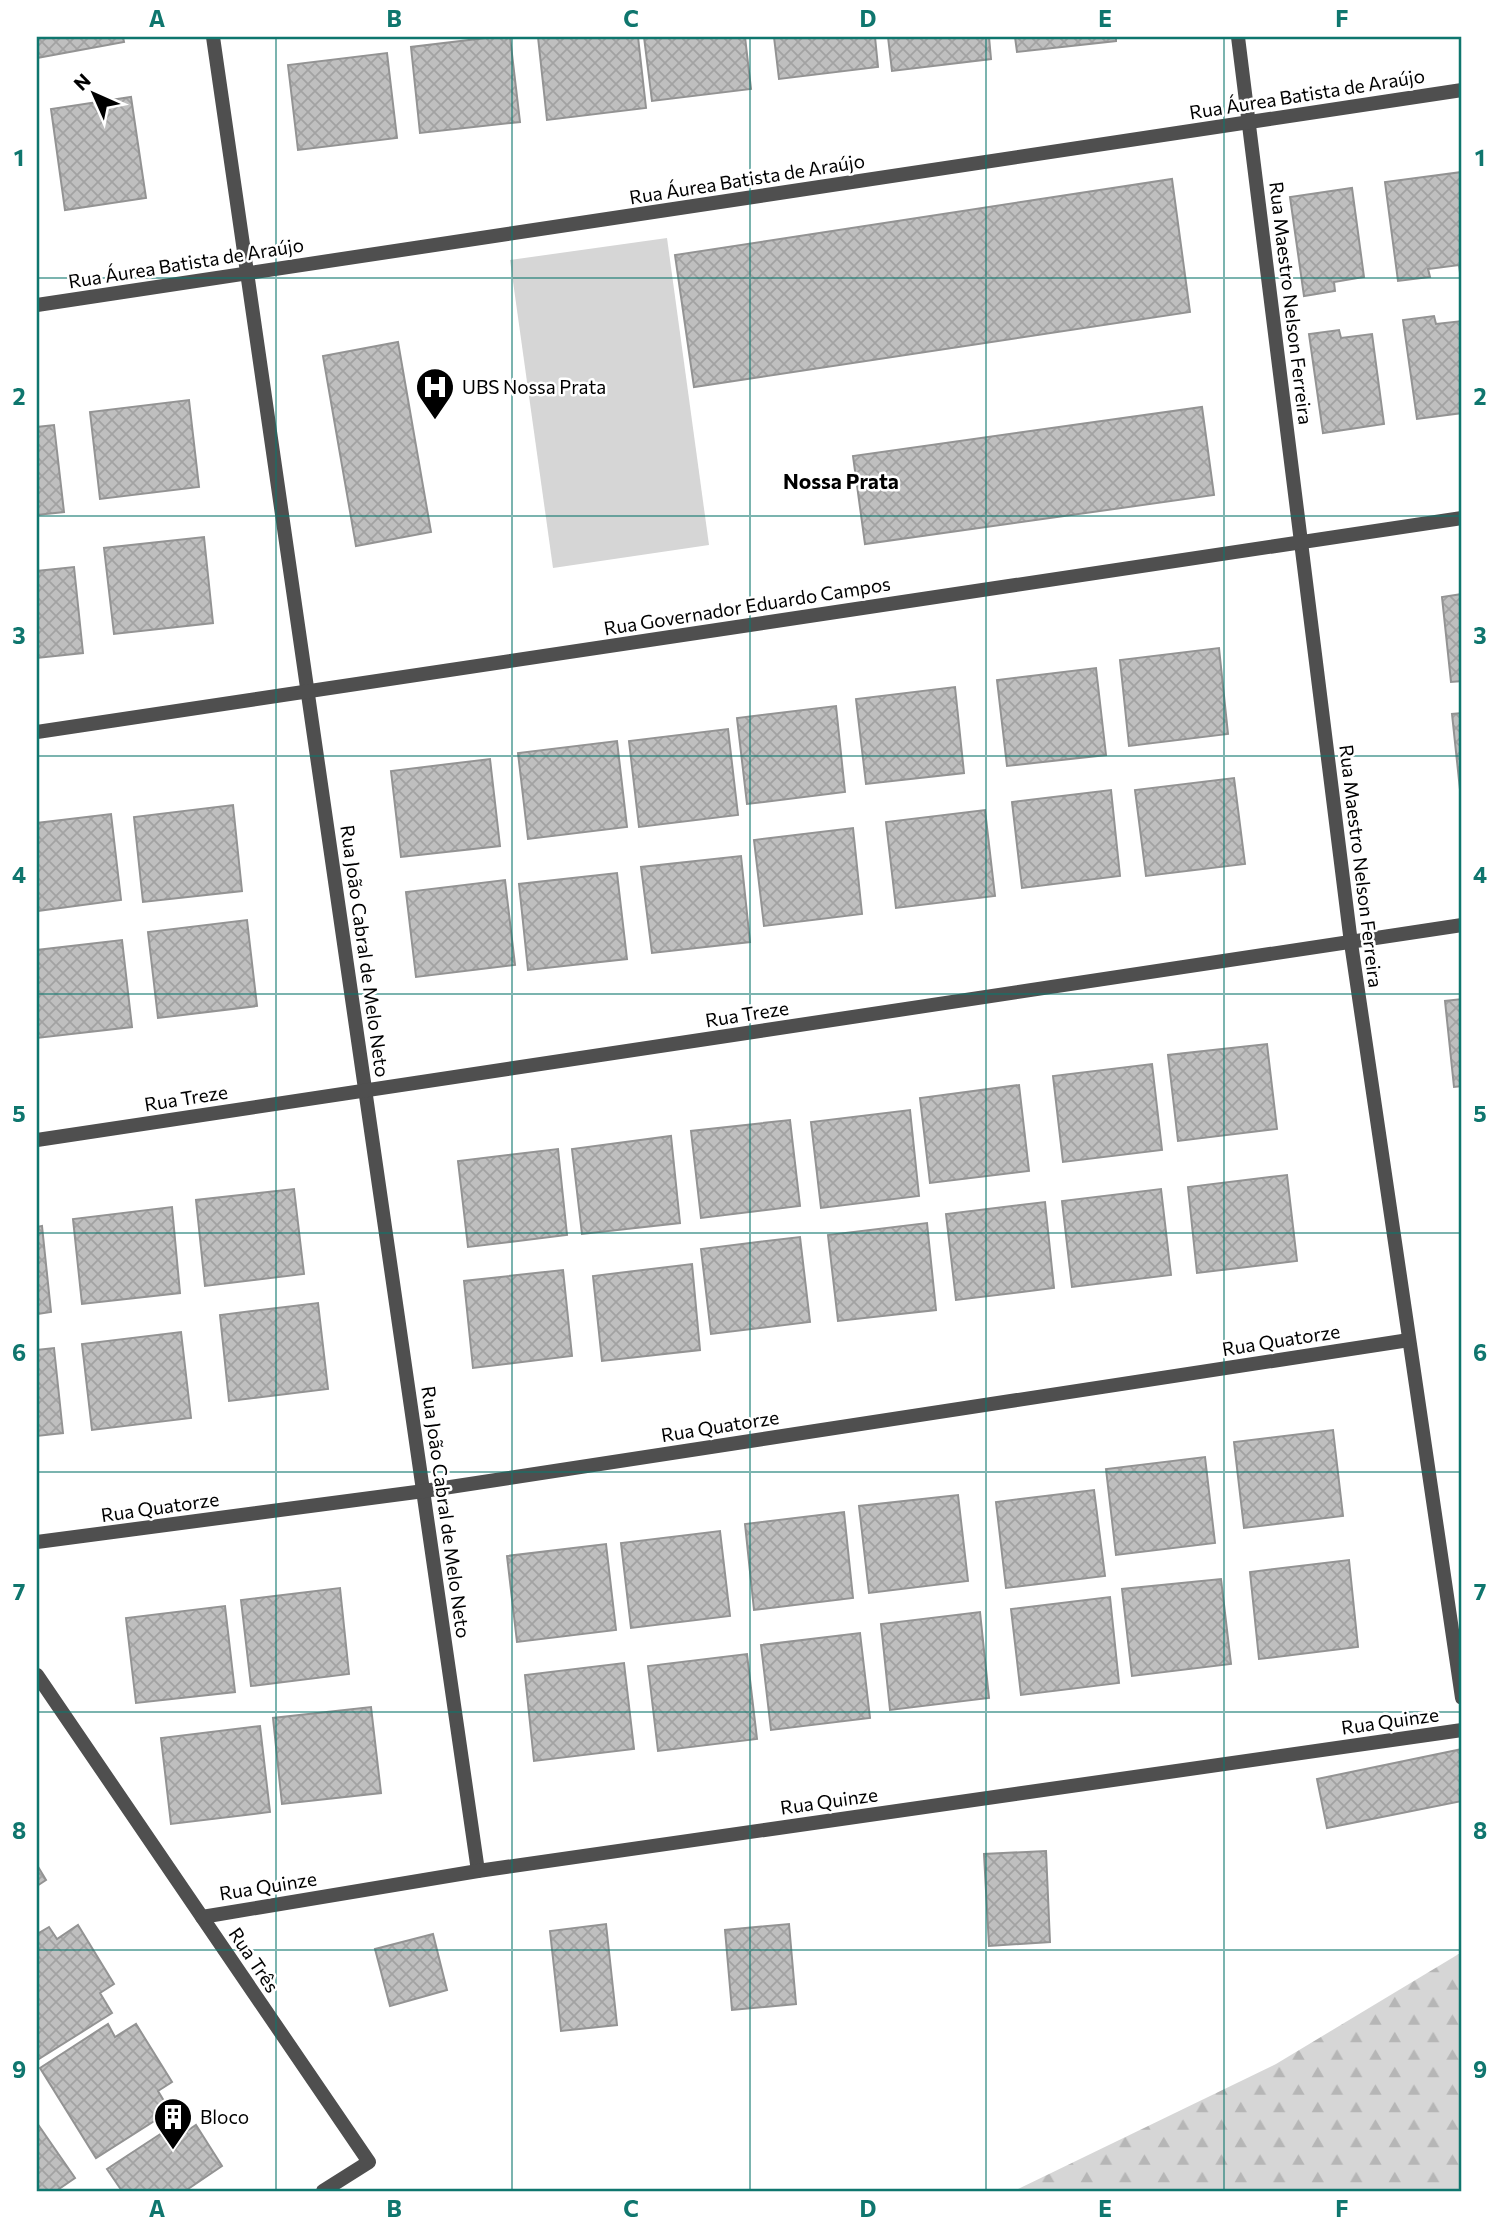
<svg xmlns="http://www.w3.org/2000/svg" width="1499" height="2228" viewBox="0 0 1499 2228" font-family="Commissioner,sans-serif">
<defs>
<pattern id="forest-firs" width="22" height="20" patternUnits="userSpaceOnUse" patternTransform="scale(1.75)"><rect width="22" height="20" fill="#d6d6d6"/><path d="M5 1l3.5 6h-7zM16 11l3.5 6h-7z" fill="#b6b6b6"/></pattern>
<pattern id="building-cross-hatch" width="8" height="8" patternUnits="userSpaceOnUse" patternTransform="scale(1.75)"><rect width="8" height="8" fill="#bfbfbf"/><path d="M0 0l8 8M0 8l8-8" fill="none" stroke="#a2a2a2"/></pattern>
</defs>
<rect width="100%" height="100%" fill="#fff"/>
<!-- grass -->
<path fill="#d6d6d6" d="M667 238 709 545 553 568 510 260Z"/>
<!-- forest -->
<path fill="url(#forest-firs)" d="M1462 1952V2191H1014L1276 2064Z"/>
<!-- building -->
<g fill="url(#building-cross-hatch)" stroke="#939393" stroke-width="2">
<path d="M37 37H123L124 42 37 58Z"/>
<path d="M494 37H510L520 122 420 133 411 47Z"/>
<path d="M538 37H638L646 108 547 120Z"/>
<path d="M644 37H745L751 89 652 101Z"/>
<path d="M774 37H875L878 67 779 79Z"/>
<path d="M888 37H989L991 59 892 71Z"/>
<path d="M1015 37H1116V41L1017 52Z"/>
<path d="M387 53 397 138 298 150 288 65Z"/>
<path d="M131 97 146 198 65 210 51 109Z"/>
<path d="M1462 172V272L1460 273 1459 265 1428 269 1430 277 1398 281 1385 182Z"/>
<path d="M1172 179 1190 312 694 387 675 255Z"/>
<path d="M1352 188 1364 277 1334 282 1335 291 1304 296 1290 197Z"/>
<path d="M1434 316 1436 324 1462 321V413L1417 419 1403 320Z"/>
<path d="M1339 330 1341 338 1372 334 1384 424 1323 433 1309 334Z"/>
<path d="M398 342 431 532 356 546 323 356Z"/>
<path d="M189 400 199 487 100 499 90 412Z"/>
<path d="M1202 407 1214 495 865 544 853 456Z"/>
<path d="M54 425 64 512 37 515V427Z"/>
<path d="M204 537 213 623 114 634 104 548Z"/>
<path d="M74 567 83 653 37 658V571Z"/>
<path d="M1462 594V681L1451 682 1442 597Z"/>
<path d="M1219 648 1228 734 1129 746 1120 660Z"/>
<path d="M1096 668 1106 755 1007 766 997 680Z"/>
<path d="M955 687 964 773 866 784 856 699Z"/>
<path d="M836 706 845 792 747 804 737 718Z"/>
<path d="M1462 713V799H1461L1452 714Z"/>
<path d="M728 729 738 815 639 827 629 741Z"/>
<path d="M617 741 627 827 528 839 518 753Z"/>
<path d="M490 759 500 846 401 857 391 771Z"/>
<path d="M1234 778 1245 864 1146 876 1135 790Z"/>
<path d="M1111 790 1120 876 1022 888 1012 802Z"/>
<path d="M233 805 242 891 143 902 134 817Z"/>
<path d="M985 810 995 896 896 908 886 822Z"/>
<path d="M111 814 121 900 37 911V823Z"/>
<path d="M853 828 862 914 764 926 754 840Z"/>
<path d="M741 856 750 942 652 953 641 867Z"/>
<path d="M617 873 627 959 528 970 519 884Z"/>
<path d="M505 880 515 965 416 977 406 892Z"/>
<path d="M247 920 257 1006 158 1018 148 932Z"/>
<path d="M122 940 132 1027 37 1038V950Z"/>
<path d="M1462 999V1086L1454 1087 1445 1001Z"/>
<path d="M1267 1044 1277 1129 1178 1141 1168 1055Z"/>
<path d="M1152 1064 1162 1150 1063 1162 1053 1076Z"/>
<path d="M1019 1085 1029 1171 930 1183 920 1098Z"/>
<path d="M910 1110 919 1196 821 1208 811 1122Z"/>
<path d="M790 1120 800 1206 701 1218 691 1131Z"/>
<path d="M671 1136 680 1223 582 1234 572 1149Z"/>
<path d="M558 1149 567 1235 468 1247 458 1161Z"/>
<path d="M1287 1175 1297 1261 1197 1273 1188 1187Z"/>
<path d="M294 1189 304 1274 205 1286 196 1200Z"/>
<path d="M1161 1189 1171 1275 1072 1287 1062 1201Z"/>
<path d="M1045 1202 1054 1288 956 1300 946 1214Z"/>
<path d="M172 1207 180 1293 82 1304 73 1219Z"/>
<path d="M927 1223 936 1310 838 1321 828 1235Z"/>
<path d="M42 1226 51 1312 37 1314V1227Z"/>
<path d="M800 1237 810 1322 711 1334 701 1249Z"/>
<path d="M692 1264 700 1350 602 1361 593 1276Z"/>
<path d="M563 1270 572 1356 473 1368 464 1281Z"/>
<path d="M318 1303 328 1389 229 1401 220 1315Z"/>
<path d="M181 1332 191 1418 92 1430 82 1344Z"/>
<path d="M54 1348 63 1433 37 1436V1350Z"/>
<path d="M1333 1430 1343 1516 1244 1528 1234 1442Z"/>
<path d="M1205 1457 1215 1543 1116 1555 1106 1469Z"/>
<path d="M1094 1490 1105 1576 1006 1588 996 1502Z"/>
<path d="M958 1495 968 1581 869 1593 859 1506Z"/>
<path d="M844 1512 853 1598 754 1610 745 1524Z"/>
<path d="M720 1531 730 1616 631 1628 621 1543Z"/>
<path d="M606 1544 616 1630 517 1642 507 1556Z"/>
<path d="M1349 1560 1358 1647 1259 1659 1250 1572Z"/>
<path d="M1221 1579 1231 1664 1132 1676 1122 1589Z"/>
<path d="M340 1588 349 1674 251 1686 241 1600Z"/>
<path d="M1110 1597 1119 1683 1021 1695 1011 1609Z"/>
<path d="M225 1606 235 1692 136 1703 126 1618Z"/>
<path d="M980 1612 989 1698 890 1710 881 1624Z"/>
<path d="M860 1633 870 1718 771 1730 761 1645Z"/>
<path d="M747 1654 757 1739 658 1751 648 1666Z"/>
<path d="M624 1663 634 1749 534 1761 525 1675Z"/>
<path d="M371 1707 381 1793 282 1804 273 1718Z"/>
<path d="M260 1726 270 1812 171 1824 161 1738Z"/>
<path d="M1462 1749V1801L1327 1828 1317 1779Z"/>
<path d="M1046 1851 1050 1942 989 1946 984 1854Z"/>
<path d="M37 1865 46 1880 37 1886Z"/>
<path d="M606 1924 617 2025 561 2031 550 1931Z"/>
<path d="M789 1924 796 2004 732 2010 725 1930Z"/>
<path d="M78 1925 114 1984 100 1993 112 2013 39 2059 37 2056V1934L49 1927 57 1939Z"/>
<path d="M433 1934 447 1990 390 2006 375 1949Z"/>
<path d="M108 2024 115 2037 136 2024 172 2082 158 2091 170 2111 96 2158 40 2068Z"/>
<path d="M37 2123 75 2178 56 2191H37Z"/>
<path d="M196 2125 222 2166 185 2191H122L107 2169 171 2127 178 2137Z"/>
</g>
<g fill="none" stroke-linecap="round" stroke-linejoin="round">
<!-- minor -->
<g stroke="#4f4f4f" stroke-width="14">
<path d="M213 37 478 1871"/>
<path d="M1238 37 1351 943 1462 1698"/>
<path d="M37 732 1462 518"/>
<path d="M37 1140 1462 925"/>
<path d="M37 1542 424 1491 1409 1340"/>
<path d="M37 1675 369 2162 323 2191"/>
<path d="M202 1917 478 1871 1462 1730"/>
</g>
<!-- tertiary -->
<path stroke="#4f4f4f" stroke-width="14" d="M37 305 1462 90"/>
</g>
<!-- grid -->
<path fill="none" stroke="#0f766e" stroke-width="2" stroke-opacity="0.55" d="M276 37V2191M512 37V2191M750 37V2191M986 37V2191M1224 37V2191M37 278H1462M37 516H1462M37 756H1462M37 994H1462M37 1233H1462M37 1472H1462M37 1712H1462M37 1950H1462"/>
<!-- icons -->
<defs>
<symbol id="hospital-pin" viewBox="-11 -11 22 30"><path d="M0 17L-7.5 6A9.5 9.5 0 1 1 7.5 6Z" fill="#000" stroke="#fff"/><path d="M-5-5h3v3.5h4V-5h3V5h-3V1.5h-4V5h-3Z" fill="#fff"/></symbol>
<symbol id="building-pin" viewBox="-11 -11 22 30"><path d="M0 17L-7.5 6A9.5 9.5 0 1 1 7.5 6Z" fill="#000" stroke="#fff"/><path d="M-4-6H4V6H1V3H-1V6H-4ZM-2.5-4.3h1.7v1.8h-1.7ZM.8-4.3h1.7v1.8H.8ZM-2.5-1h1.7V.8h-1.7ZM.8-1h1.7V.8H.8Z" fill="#fff"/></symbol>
</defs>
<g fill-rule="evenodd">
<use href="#hospital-pin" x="413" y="365" width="44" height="60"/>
<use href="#building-pin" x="151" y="2095" width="44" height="60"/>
</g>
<g text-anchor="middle" stroke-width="5" stroke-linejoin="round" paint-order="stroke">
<!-- street labels -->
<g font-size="19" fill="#000" stroke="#fff">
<text transform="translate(1307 94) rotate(-9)" y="7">Rua Áurea Batista de Araújo</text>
<text transform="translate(747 179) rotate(-9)" y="7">Rua Áurea Batista de Araújo</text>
<text transform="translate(186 263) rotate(-9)" y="7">Rua Áurea Batista de Araújo</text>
<text transform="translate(1291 303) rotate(83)" y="7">Rua Maestro Nelson Ferreira</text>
<text transform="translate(747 606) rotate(-9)" y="7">Rua Governador Eduardo Campos</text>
<text transform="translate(1361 866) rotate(83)" y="7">Rua Maestro Nelson Ferreira</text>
<text transform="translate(365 951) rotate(82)" y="7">Rua João Cabral de Melo Neto</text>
<text transform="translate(747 1014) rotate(-9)" y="7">Rua Treze</text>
<text transform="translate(186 1098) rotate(-9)" y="7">Rua Treze</text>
<text transform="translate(1281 1340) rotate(-9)" y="7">Rua Quatorze</text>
<text transform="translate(720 1426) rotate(-9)" y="7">Rua Quatorze</text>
<text transform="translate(160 1507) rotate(-8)" y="7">Rua Quatorze</text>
<text transform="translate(446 1512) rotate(82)" y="7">Rua João Cabral de Melo Neto</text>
<text transform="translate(1390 1721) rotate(-8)" y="7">Rua Quinze</text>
<text transform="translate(829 1801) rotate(-8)" y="7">Rua Quinze</text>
<text transform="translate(268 1886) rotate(-9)" y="7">Rua Quinze</text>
<text transform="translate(254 1960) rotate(56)" y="7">Rua Três</text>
</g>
<!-- poi labels -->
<g font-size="19" fill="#000" stroke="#fff" text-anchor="start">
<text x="462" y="394">UBS Nossa Prata</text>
<text x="200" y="2124">Bloco</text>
</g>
<!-- neighbourhood labels -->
<g font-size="21" font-weight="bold" fill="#000" stroke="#fff">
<text x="841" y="489">Nossa Prata</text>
</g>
</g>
<!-- border -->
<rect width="1499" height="2228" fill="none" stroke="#ffffff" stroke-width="77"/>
<!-- north arrow -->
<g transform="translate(94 94) rotate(315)" stroke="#ffffff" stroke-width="5" paint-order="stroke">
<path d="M0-5L12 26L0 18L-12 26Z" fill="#000000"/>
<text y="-10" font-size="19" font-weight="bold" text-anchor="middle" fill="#000000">N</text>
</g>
<rect x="38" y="38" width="1422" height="2152" fill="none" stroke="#0f766e" stroke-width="2.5"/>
<g font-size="23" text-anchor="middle" font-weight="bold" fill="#0f766e">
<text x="157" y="27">A</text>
<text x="394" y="27">B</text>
<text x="631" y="27">C</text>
<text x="868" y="27">D</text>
<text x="1105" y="27">E</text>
<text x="1342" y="27">F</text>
<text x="19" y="166">1</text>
<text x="1480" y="166">1</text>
<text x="19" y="405">2</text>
<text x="1480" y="405">2</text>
<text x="19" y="644">3</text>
<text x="1480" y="644">3</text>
<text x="19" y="883">4</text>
<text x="1480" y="883">4</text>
<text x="19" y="1122">5</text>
<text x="1480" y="1122">5</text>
<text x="19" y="1361">6</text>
<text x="1480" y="1361">6</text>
<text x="19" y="1600">7</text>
<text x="1480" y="1600">7</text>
<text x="19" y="1839">8</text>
<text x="1480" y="1839">8</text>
<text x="19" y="2078">9</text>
<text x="1480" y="2078">9</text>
<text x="157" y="2217">A</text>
<text x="394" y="2217">B</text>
<text x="631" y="2217">C</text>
<text x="868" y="2217">D</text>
<text x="1105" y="2217">E</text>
<text x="1342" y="2217">F</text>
</g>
</svg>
